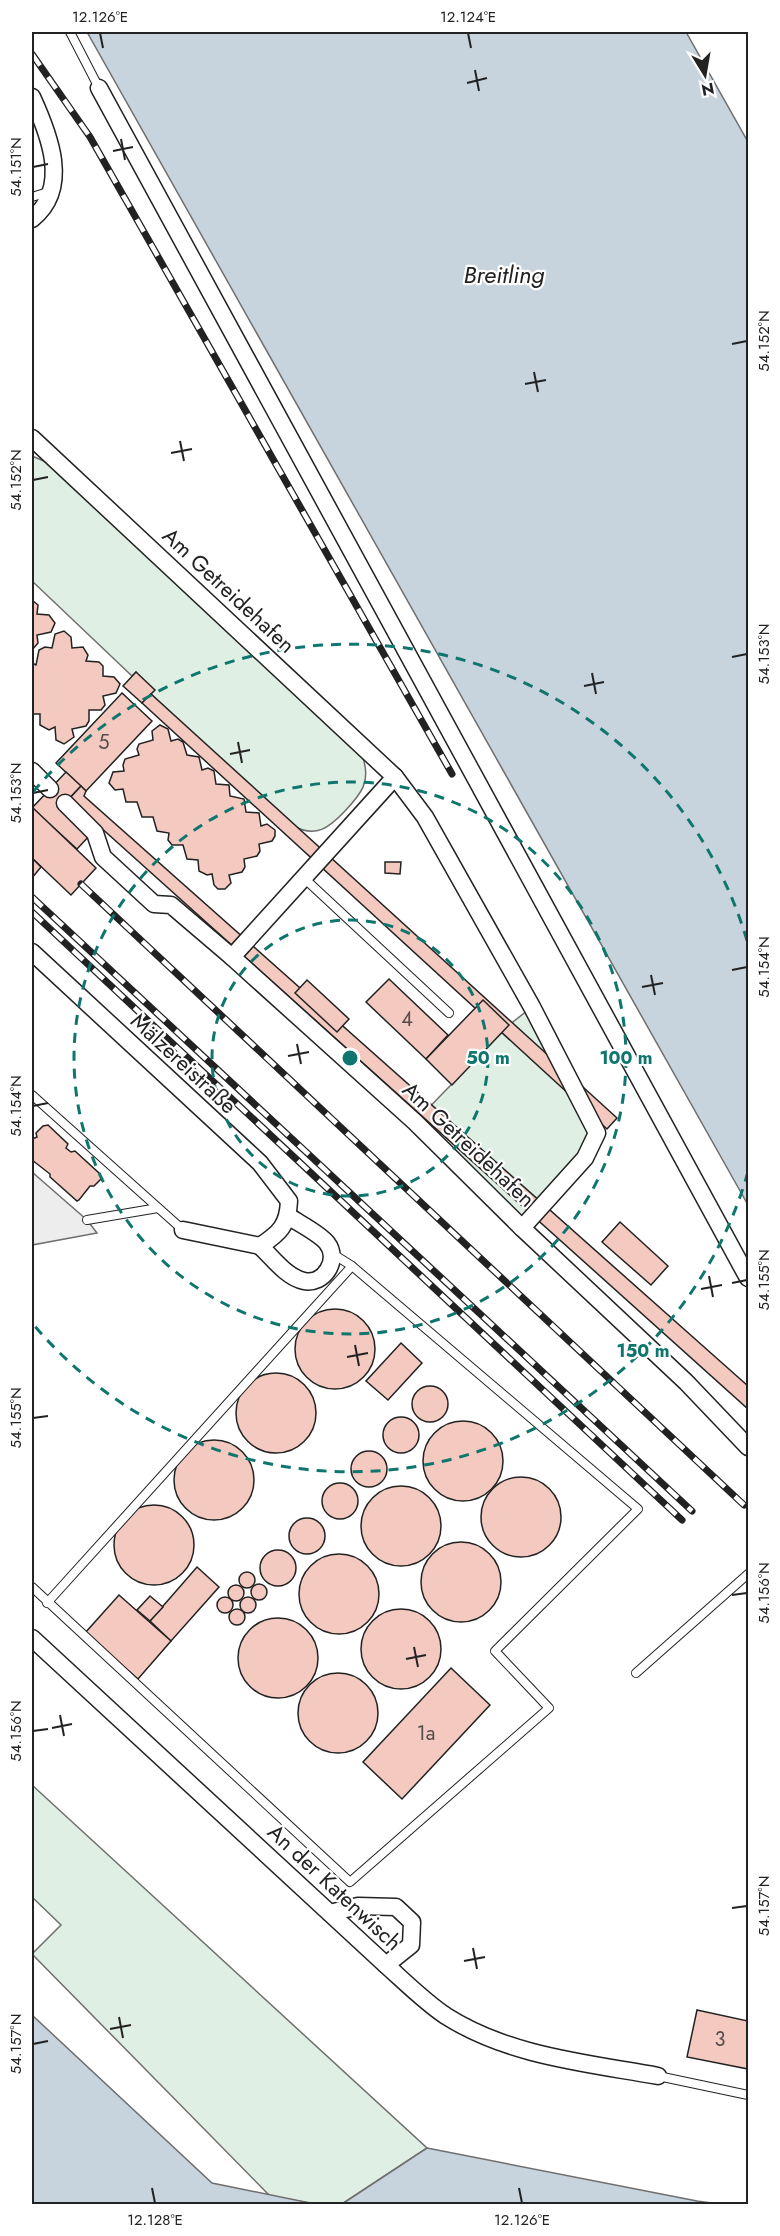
<svg xmlns="http://www.w3.org/2000/svg" width="780" height="2236" viewBox="0 0 780 2236" font-family="Jost,sans-serif">
<rect width="100%" height="100%" fill="#fff"/>
<!-- green -->
<g fill="#e0efe3" stroke="#6f6f6f" stroke-width="1.5">
<path d="M32 456 46 462 363 758C371 782 361 794 345 811 329 828 316 838 293 826L151 694 136 672 132 676 32 581Z"/>
<path d="M532 1007 597 1133 522 1228 415 1122 509 1025Z"/>
<path d="M32 1785 427 2148 342 2204H315L270 2196 32 1954 61 1925 32 1897Z"/>
</g>
<!-- parking -->
<path fill="#ededed" stroke="#6f6f6f" stroke-width="1.5" d="M32 1172 87 1220 97 1233 32 1245Z"/>
<!-- water -->
<g fill="#c7d3dd" stroke="#6f6f6f" stroke-width="1.5">
<path d="M87 32H686L748 142V1205Z"/>
<path d="M32 2015 212 2183 315 2204H32Z"/>
<path d="M427 2148 697 2201 719 2204H342Z"/>
</g>
<!-- building -->
<g fill="#f3c9c0" stroke="#222" stroke-width="1.5">
<path d="M32 600 38 605 37 614 49 615 55 623 51 632 37 635 38 643 32 650Z"/>
<path d="M64 631 71 637 72 648 83 647 88 655 86 661 99 662 103 666V676L114 677 120 684 116 693 103 696 105 705 101 710H89V721L86 726 72 729 74 737 64 744 56 740 55 727 49 730 40 725V714H32V663L36 665 39 650 45 647 52 648 55 634Z"/>
<path d="M136 672 155 690 142 703 123 686Z"/>
<path d="M122 693 152 721 86 791 56 763Z"/>
<path d="M151 694 617 1118 607 1129 142 703Z"/>
<path d="M160 725 168 729 171 741 178 739 183 742 187 755 199 757 202 770 208 768 214 771 216 784 229 785 230 796 244 799 246 812 259 813 261 826 267 824 275 830V836L272 841 259 844 260 851 257 856 244 859 245 867 242 872 229 875 231 883 225 889H218L214 885 212 874 207 875 199 871 198 860 187 859 183 845H172L168 840 169 833 157 831 153 817H142L137 802H126L123 789 115 790 109 783 113 772 124 771 123 765 125 759 139 755 137 749 139 744 153 740 152 731Z"/>
<path d="M66 772 81 786 61 807 91 834 77 849 32 808Z"/>
<path d="M81 786 86 791 84 796 748 1386V1409L69 799Z"/>
<path d="M32 807 96 868 71 895 32 858Z"/>
<path d="M32 858 41 867 32 878Z"/>
<path d="M385 862H401L400 874 385 873Z"/>
<path d="M389 979 448 1035 426 1059 366 1002Z"/>
<path d="M307 980 349 1019 337 1032 295 993Z"/>
<path d="M483 1000 509 1025 452 1085 426 1059Z"/>
<path d="M48 1125 68 1144 66 1148 71 1152 75 1151 100 1174 101 1179 94 1186H90L79 1200 77 1201 50 1177V1174L32 1160V1139L37 1137 36 1133 43 1126Z"/>
<path d="M620 1222 668 1266 651 1285 602 1242Z"/>
<circle cx="335" cy="1349" r="40"/>
<path d="M401 1343 422 1363 388 1400 366 1381Z"/>
<circle cx="276" cy="1413" r="40"/>
<circle cx="430" cy="1404" r="18"/>
<circle cx="401" cy="1435" r="18"/>
<circle cx="463" cy="1461" r="40"/>
<circle cx="214" cy="1480" r="40"/>
<circle cx="369" cy="1469" r="18"/>
<circle cx="521" cy="1517" r="40"/>
<circle cx="340" cy="1501" r="18"/>
<circle cx="401" cy="1526" r="40"/>
<circle cx="154" cy="1545" r="40"/>
<circle cx="307" cy="1536" r="18"/>
<circle cx="461" cy="1582" r="40"/>
<circle cx="278" cy="1568" r="18"/>
<circle cx="339" cy="1594" r="40"/>
<path d="M197 1567 219 1587 171 1641 150 1621Z"/>
<circle cx="247" cy="1580" r="8"/>
<circle cx="259" cy="1592" r="8"/>
<circle cx="236" cy="1593" r="8"/>
<path d="M119 1595 171 1641 138 1679 85 1633Z"/>
<path d="M150 1596 163 1607 150 1621 137 1610Z"/>
<circle cx="248" cy="1605" r="8"/>
<circle cx="225" cy="1605" r="8"/>
<circle cx="237" cy="1617" r="8"/>
<circle cx="401" cy="1649" r="40"/>
<circle cx="278" cy="1658" r="40"/>
<path d="M451 1668 490 1705 402 1799 363 1762Z"/>
<circle cx="338" cy="1713" r="40"/>
<path d="M697 2010 748 2021V2069L687 2057Z"/>
</g>
<g fill="none" stroke-linecap="round" stroke-linejoin="round">
<defs>
<g id="lane">
<path d="M70 32 99 88"/>
<path d="M32 197 51 191"/>
<path d="M305 879 449 1013"/>
<path d="M32 1095 183 1230"/>
<path d="M87 1220 158 1208"/>
<path d="M32 1587 350 1882 549 1708 495 1651 638 1509 352 1266 333 1254"/>
<path d="M47 1603 352 1266"/>
<path d="M636 1673 748 1574"/>
<path d="M658 2076 748 2095"/>
</g>
<g id="street">
<path d="M99 88 748 1278"/>
<path d="M32 97C49 134 71 188 32 219"/>
<path d="M32 438 395 777 425 817 532 1007 597 1133 585 1158 522 1228"/>
<path d="M32 771 50 789"/>
<path d="M395 777 232 957 415 1122 522 1228 686 1382 748 1447"/>
<path d="M65 803 95 833 103 857 154 904 171 905 232 957"/>
<path d="M32 952 260 1163 289 1201C288 1225 280 1233 260 1246 273 1258 286 1277 304 1281 324 1285 340 1260 327 1243 319 1233 300 1224 288 1216"/>
<path d="M183 1230 260 1246"/>
<path d="M32 1638 386 1965C405 1982 425 2002 446 2016 509 2056 586 2063 658 2076"/>
<path d="M330 1913 358 1906 396 1907 412 1922 411 1945 386 1965"/>
</g>
</defs>
<!-- lane casing -->
<use href="#lane" stroke="#222" stroke-width="10"/>
<!-- street casing -->
<use href="#street" stroke="#222" stroke-width="19"/>
<!-- lane -->
<use href="#lane" stroke="#fff" stroke-width="8"/>
<!-- street -->
<use href="#street" stroke="#fff" stroke-width="16"/>
<defs>
<g id="rail">
<path d="M32 54 90 137 452 774"/>
<path d="M81 884 744 1505"/>
<path d="M32 897 692 1511"/>
<path d="M32 912 682 1520"/>
</g>
</defs>
<!-- rail casing -->
<use href="#rail" stroke="#222" stroke-width="7"/>
<!-- rail -->
<use href="#rail" stroke="#fff" stroke-width="4.5" stroke-dasharray="14" stroke-linecap="butt"/>
</g>
<!-- ticks -->
<path fill="none" stroke="#222" stroke-width="2" d="M100 33 103 48M468 33 471 48M475 70 479 91M467 83 487 78M121 139 125 160M113 151 133 147M33 167 48 164M732 344 747 341M534 372 538 392M525 384 546 380M180 441 184 461M171 453 192 449M33 480 48 477M732 657 747 654M592 673 596 694M584 686 604 682M238 742 242 763M230 754 250 750M33 793 48 790M732 970 747 967M651 975 655 995M642 987 663 983M297 1044 301 1064M288 1056 309 1052M33 1106 48 1103M709 1276 713 1297M732 1283 747 1280M701 1289 722 1285M355 1345 359 1366M347 1357 368 1353M33 1418 48 1416M732 1595 747 1593M414 1647 418 1667M406 1659 426 1655M60 1715 64 1736M52 1728 72 1724M33 1731 48 1729M732 1908 747 1906M473 1948 477 1969M464 1961 485 1957M119 2017 123 2038M110 2029 131 2025M33 2044 48 2041M152 2188 155 2203M519 2188 522 2203"/>
<!-- distance rings -->
<g fill="none" stroke="#0f766e" stroke-width="3" stroke-dasharray="10 8">
<circle cx="350" cy="1058" r="138"/>
<circle cx="350" cy="1058" r="276"/>
<path d="M748 1172A414 414 0 0 1 33 1324M33 792A414 414 0 0 1 748 944"/>
</g>
<g text-anchor="middle" stroke-width="4.5" stroke-linejoin="round" paint-order="stroke">
<!-- number labels -->
<g font-size="20" fill="#564c4a">
<text x="104" y="749">5</text>
<text x="407" y="1026">4</text>
<text x="426" y="1740">1a</text>
<text x="720" y="2046">3</text>
</g>
<!-- street labels -->
<g font-size="22" fill="#222" stroke="#fff">
<text transform="translate(229 590) rotate(43)" y="8">Am Getreidehafen</text>
<text transform="translate(184 1063) rotate(43)" y="8">Mälzereistraße</text>
<text transform="translate(469 1144) rotate(43)" y="8">Am Getreidehafen</text>
<text transform="translate(335 1887) rotate(43)" y="8">An der Katenwisch</text>
</g>
<!-- water labels -->
<g font-size="24" font-style="italic" fill="#222" stroke="#fff">
<text x="504" y="283">Breitling</text>
</g>
</g>
<circle cx="350" cy="1058" r="9" fill="#0f766e" stroke="#fff" stroke-width="3"/>
<g font-size="18" text-anchor="middle" font-weight="bold" fill="#0f766e" stroke="#fff" stroke-width="4.5" stroke-linejoin="round" paint-order="stroke">
<text x="488" y="1064">50 m</text>
<text x="626" y="1064">100 m</text>
<text x="643" y="1357">150 m</text>
</g>
<!-- border -->
<rect width="780" height="2236" fill="none" stroke="#ffffff" stroke-width="66"/>
<!-- north arrow -->
<g transform="translate(705 75) rotate(169)" stroke="#ffffff" stroke-width="4.5" paint-order="stroke">
<path d="M0-4.5L10 22L0 15L-10 22Z" fill="#222222"/>
<text y="-9" font-size="16" font-weight="bold" text-anchor="middle" fill="#222222">N</text>
</g>
<rect x="33" y="33" width="714" height="2170" fill="none" stroke="#222" stroke-width="2"/>
<g font-size="15" text-anchor="middle" fill="#222">
<text x="100" y="22">12.126°E</text>
<text x="468" y="22">12.124°E</text>
<text transform="translate(16 167) rotate(-90)" y="5">54.151°N</text>
<text transform="translate(764 341) rotate(-90)" y="5">54.152°N</text>
<text transform="translate(16 480) rotate(-90)" y="5">54.152°N</text>
<text transform="translate(764 654) rotate(-90)" y="5">54.153°N</text>
<text transform="translate(16 793) rotate(-90)" y="5">54.153°N</text>
<text transform="translate(764 967) rotate(-90)" y="5">54.154°N</text>
<text transform="translate(16 1106) rotate(-90)" y="5">54.154°N</text>
<text transform="translate(764 1280) rotate(-90)" y="5">54.155°N</text>
<text transform="translate(16 1418) rotate(-90)" y="5">54.155°N</text>
<text transform="translate(764 1593) rotate(-90)" y="5">54.156°N</text>
<text transform="translate(16 1731) rotate(-90)" y="5">54.156°N</text>
<text transform="translate(764 1906) rotate(-90)" y="5">54.157°N</text>
<text transform="translate(16 2044) rotate(-90)" y="5">54.157°N</text>
<text x="155" y="2225">12.128°E</text>
<text x="522" y="2225">12.126°E</text>
</g>
</svg>
